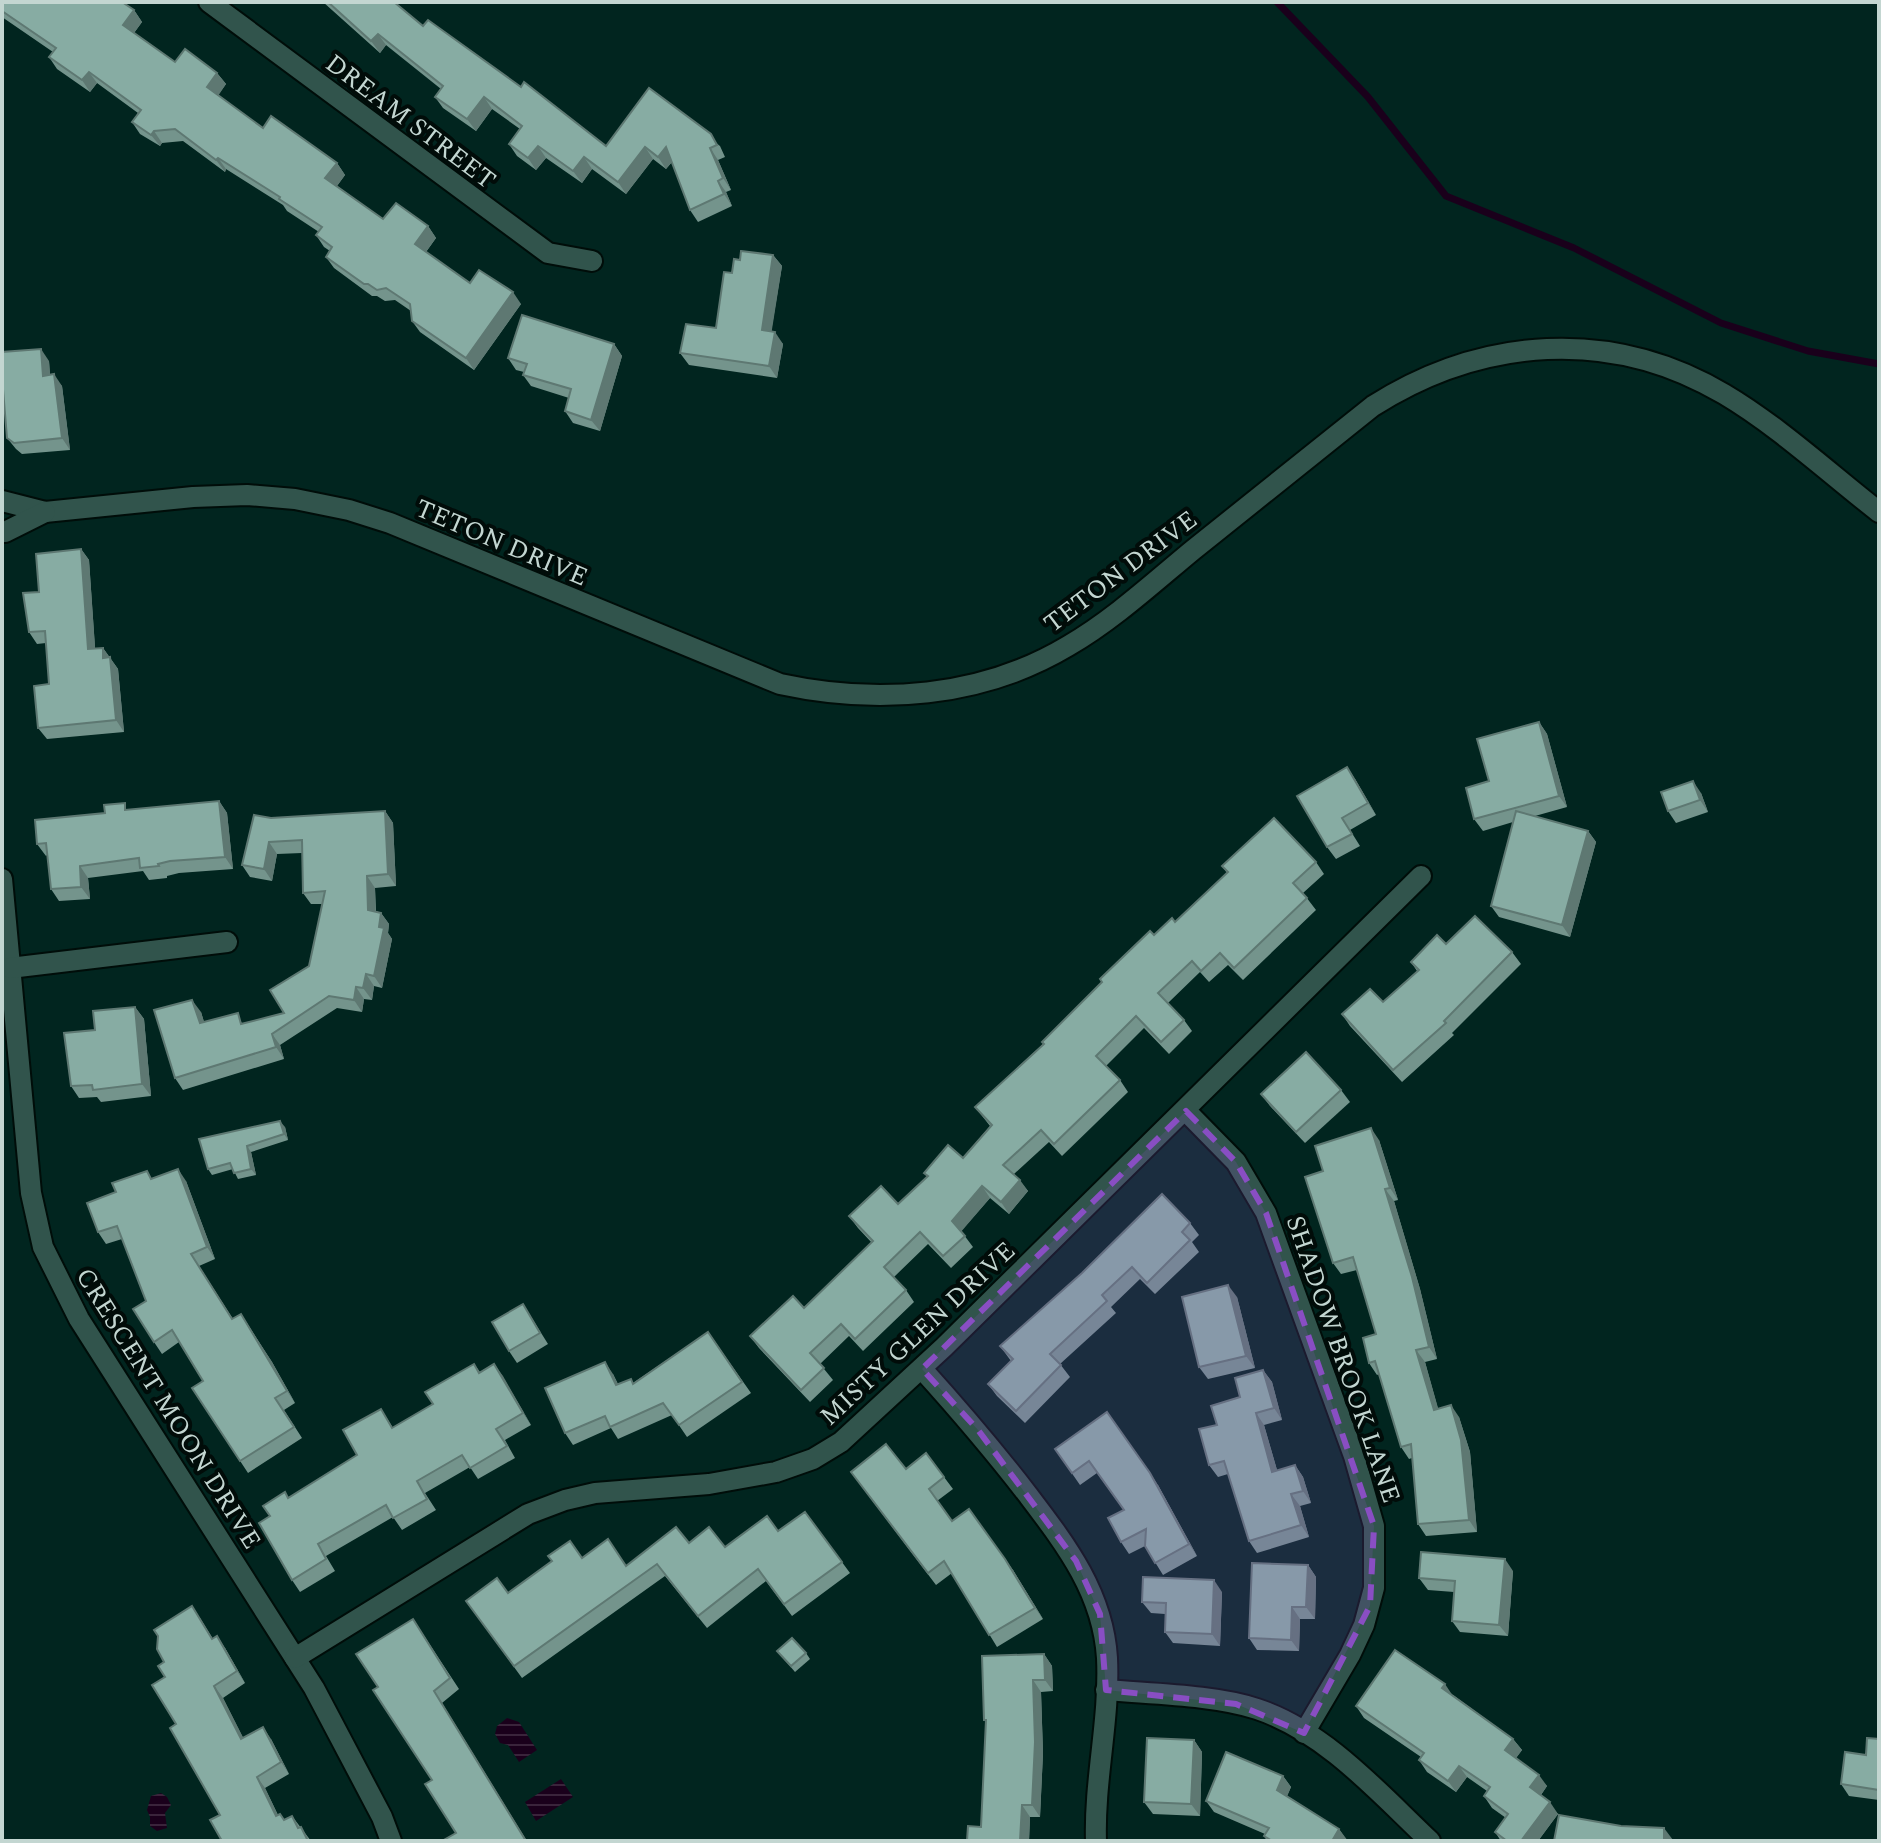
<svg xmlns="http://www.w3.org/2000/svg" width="1881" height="1843" viewBox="0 0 1881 1843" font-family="Spectral,serif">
<defs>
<pattern id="water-rules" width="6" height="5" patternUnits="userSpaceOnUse" patternTransform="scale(2)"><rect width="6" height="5" fill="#1a001b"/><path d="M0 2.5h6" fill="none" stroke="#3a243b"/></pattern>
</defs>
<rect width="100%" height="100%" fill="#01251f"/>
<!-- water -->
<g fill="url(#water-rules)">
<path d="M507 1718 519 1722 537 1750 519 1762 508 1745 500 1743 495 1734 497 1726Z"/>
<path d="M561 1779 573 1797 536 1821 525 1802Z"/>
<path d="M161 1793 167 1797 171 1805 165 1813 167 1828 157 1831 150 1826V1817L147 1810 151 1796Z"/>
</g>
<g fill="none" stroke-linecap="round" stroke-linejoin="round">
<!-- stream -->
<path stroke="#1a001b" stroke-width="7" d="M1277 2 1368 97 1446 196 1574 248 1721 323 1808 351 1879 364"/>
<defs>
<g id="street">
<path d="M209 2 548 253 592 261"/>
<path d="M2 879 31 1193 43 1247 79 1319 314 1688 382 1817 391 1841"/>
<path d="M10 968 227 942"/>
<path d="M1186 1111 1236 1162 1266 1213 1354 1456 1374 1526V1588L1364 1625 1350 1655 1304 1733"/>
<path d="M922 1369C959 1410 994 1451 1028 1495 1066 1545 1103 1593 1107 1658 1110 1719 1094 1780 1096 1841"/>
<path d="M295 1658 528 1514 565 1500 595 1493 709 1484 776 1472 813 1459 841 1442 944 1347 1421 876"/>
<path d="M1106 1690C1150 1694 1216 1695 1257 1709 1326 1732 1379 1793 1430 1841"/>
</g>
<g id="secondary">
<path d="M2 501 45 512 193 497 247 495 295 499 349 510 390 523 780 684C877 705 981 698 1068 646 1113 620 1153 583 1193 550 1253 502 1313 454 1373 406 1482 337 1611 327 1724 394 1778 426 1829 473 1879 512"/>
<path d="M5 532 45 512"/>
</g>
</defs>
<!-- street casing -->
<use href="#street" stroke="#000d09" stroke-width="24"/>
<!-- secondary casing -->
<use href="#secondary" stroke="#000d09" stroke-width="24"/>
<!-- street -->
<use href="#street" stroke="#31544c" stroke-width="20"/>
<!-- secondary -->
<use href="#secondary" stroke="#31544c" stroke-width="20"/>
</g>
<!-- wall -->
<g fill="#74948c">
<path d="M2 2 134 10 142 22 134 33 175 62 217 73 226 84 218 95 263 128 337 163 345 175 337 186 383 219 428 226 436 238 426 252 470 283 521 304 474 370 420 332 412 321 411 311 395 300 385 301 377 296H372L334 268 326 257 330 251 324 247 316 235 319 232 287 211 283 205 226 169 225 172 183 141 162 143 160 146 140 134 132 122 138 113 97 83 90 92 57 69 49 57 53 52 2 17Z"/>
<path d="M323 2H394L423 26 521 87 606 146 649 88 720 146 725 157 718 160 731 190 726 192 732 206 698 222 690 210 672 162 666 169 653 159 626 194 592 169 582 183 546 158 536 170 517 156 509 144 520 129 492 109 476 131 443 108 435 97 441 89 386 45 380 53Z"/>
<path d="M773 255 782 266 771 332 783 344 777 378 689 365 680 353 716 328 732 273 740 260Z"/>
<path d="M614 344 622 356 600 431 573 423 565 411 569 398 531 386 523 375 524 372 516 370 508 358Z"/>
<path d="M49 361 50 375 62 386 70 450 22 454 16 449 7 438Z"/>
<path d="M81 549 89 560 95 648H103L118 669 124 732 47 739 38 728 49 684 46 643 37 644 29 632 39 592Z"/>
<path d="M1539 722 1547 734 1567 807 1535 816 1588 831 1596 842 1570 937 1499 917 1491 906 1513 822 1483 831 1474 819 1489 781Z"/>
<path d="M1355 779 1376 815 1350 830 1360 846 1336 859 1327 847Z"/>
<path d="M1701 793 1708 812 1676 823 1668 811Z"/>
<path d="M219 801 227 813 233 869 179 873 167 876V878L149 880 143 871 88 878 90 899 59 901 51 889 47 855 46 856 37 844 105 813Z"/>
<path d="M385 811 393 823 396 886 375 888 376 911 381 913 389 924 388 933 392 939 382 988 374 986 372 1000 364 999 362 1012 337 1008 280 1045 284 1059 183 1090 175 1078 201 1012 204 1022 245 1023 284 1013 309 966 323 904H311L303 893 302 853 277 854 272 881 250 877 242 865 271 818Z"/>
<path d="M1316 862 1324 874 1303 893 1316 910 1243 980 1228 965 1209 982 1200 972 1168 1003 1184 1020 1192 1031 1169 1054 1144 1028 1106 1066 1120 1080 1128 1092 1062 1156 1049 1142 1014 1174 1028 1191 1009 1214 990 1198 961 1231 973 1247 951 1268 928 1244 894 1277 906 1290 914 1302 863 1351 849 1336 820 1364 833 1380 810 1402 759 1348 750 1336 804 1308 872 1243 858 1228 849 1216 898 1204 927 1177 924 1173 963 1158 990 1126 975 1107 1043 1044 1154 935 1175 922 1227 873 1222 866Z"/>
<path d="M1446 944 1512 952 1521 964 1452 1033 1454 1035 1402 1082 1350 1026 1342 1014 1383 1002 1417 971 1411 962Z"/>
<path d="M135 1007 144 1019 151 1096 101 1102 97 1097 79 1098 71 1086Z"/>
<path d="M1341 1090 1350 1102 1305 1143 1270 1106 1261 1094Z"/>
<path d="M285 1127 288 1140 251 1152 256 1175 238 1179 233 1169 212 1175 208 1169 199 1139Z"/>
<path d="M1379 1140 1398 1200 1394 1201 1420 1289 1437 1359 1425 1362 1438 1409 1459 1417 1470 1452 1477 1532 1426 1536 1418 1524 1412 1458 1409 1459 1401 1447 1379 1374 1377 1375 1369 1363 1376 1334 1357 1270 1341 1274 1333 1263 1323 1171Z"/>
<path d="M152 1178 186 1181 215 1259 199 1266 233 1319 241 1314 272 1362 295 1403 284 1410 302 1438 248 1473 192 1388 203 1381 179 1342 162 1354 154 1342 146 1301 122 1239 106 1244 98 1232Z"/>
<path d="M1190 1223 1199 1235 1192 1242 1199 1252 1155 1294 1140 1279 1111 1307 1116 1313 1060 1364 1070 1377 1025 1423 997 1396 988 1384 1011 1361 1000 1346Z"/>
<path d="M1237 1297 1255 1368 1208 1379 1199 1367Z"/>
<path d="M523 1304 548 1344 517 1363 509 1351Z"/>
<path d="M708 1332 751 1393 687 1437 672 1415 618 1439 611 1428 573 1445 565 1433 613 1374 618 1384 633 1383Z"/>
<path d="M474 1364 480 1372 494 1364 531 1425 505 1440 515 1458 478 1479 470 1467 425 1493 436 1510 402 1530 393 1517 326 1556 335 1571 300 1592 292 1580 270 1516 289 1498 357 1455 381 1409 393 1428 433 1404Z"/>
<path d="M1263 1370 1272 1382 1282 1420 1264 1425 1277 1470 1295 1465 1303 1477 1311 1503 1300 1506 1309 1537 1257 1553 1249 1541 1228 1474 1218 1477 1209 1465 1217 1425Z"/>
<path d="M1055 1449 1158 1485 1197 1556 1163 1575 1145 1546 1129 1554 1121 1542 1124 1510 1097 1473 1080 1485Z"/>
<path d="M906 1469 944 1477 953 1489 937 1501 952 1521 1013 1570 1043 1619 997 1647 952 1573 936 1585 859 1483Z"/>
<path d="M805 1512 850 1573 792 1616 766 1581 707 1628 665 1576 522 1678 466 1601 508 1593 582 1558 626 1566 689 1543 725 1547 778 1531Z"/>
<path d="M1308 1565 1316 1577 1315 1619H1300L1299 1651 1257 1650 1249 1638Z"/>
<path d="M1513 1571 1508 1636 1460 1632 1452 1621 1454 1592 1428 1590 1419 1578Z"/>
<path d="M1222 1592 1220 1646 1173 1643 1165 1632V1614L1151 1613 1142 1602Z"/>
<path d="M200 1618 213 1639 225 1648 245 1683 223 1698 243 1738 271 1739 289 1774 265 1788 278 1815 280 1814 285 1820 292 1816 311 1841H222L220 1815 176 1724 165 1677 164 1662Z"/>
<path d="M413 1619 459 1689 442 1703 456 1833 432 1780 378 1687Z"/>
<path d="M777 1651 806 1653 810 1659 795 1672Z"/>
<path d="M1044 1654 1052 1666 1053 1691 1041 1692 1043 1753 1040 1817H1030L1029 1841H967L981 1827 986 1723 984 1720Z"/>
<path d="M1453 1695 1513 1739 1522 1750 1516 1758 1547 1786 1541 1795 1558 1814 1538 1841H1501L1495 1832 1506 1818 1492 1808 1484 1796 1487 1791 1467 1777 1456 1792 1427 1772 1419 1760 1421 1757 1364 1718 1356 1706Z"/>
<path d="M1879 1739V1800L1849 1796 1841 1784Z"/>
<path d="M1194 1740 1202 1752 1200 1816 1153 1814 1144 1802Z"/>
<path d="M1283 1776 1291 1787 1287 1796 1339 1829 1347 1841H1267L1264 1836 1265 1834 1214 1812 1206 1801Z"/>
</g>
<!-- shaded-wall -->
<g fill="#5e7872">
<path d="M134 10 142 22 131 37 123 25Z"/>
<path d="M378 34 386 45 380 53 371 41Z"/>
<path d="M89 72 97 83 90 92 82 80Z"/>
<path d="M217 73 226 84 216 99 207 87Z"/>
<path d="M484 97 492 109 476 131 467 119Z"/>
<path d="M154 131 162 143 160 146 151 135Z"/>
<path d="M538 146 546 158 536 170 528 158Z"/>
<path d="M645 147 653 159 626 194 618 182Z"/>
<path d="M666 147 675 158 666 169 658 157Z"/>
<path d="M710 148 718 160 731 190 723 178Z"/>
<path d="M584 157 592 169 582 183 573 171Z"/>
<path d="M218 158 226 169 225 172 216 160Z"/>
<path d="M337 163 345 175 334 190 325 178Z"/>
<path d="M718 181 726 192 732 206 724 194Z"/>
<path d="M428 226 436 238 423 256 415 244Z"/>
<path d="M773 255 782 266 770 342 762 330Z"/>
<path d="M513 292 521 304 474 370 466 358Z"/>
<path d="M775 332 783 344 777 378 769 366Z"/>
<path d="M614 344 622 356 600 431 591 420Z"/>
<path d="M41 349 49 361 51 388 43 376Z"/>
<path d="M54 374 62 386 70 450 62 438Z"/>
<path d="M81 549 89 560 96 661 88 649Z"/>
<path d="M103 648 118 669 124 732 116 720 103 658Z"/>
<path d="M1539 722 1547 734 1567 807 1559 796Z"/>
<path d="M1347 767 1355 779 1376 815 1368 803Z"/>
<path d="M1693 781 1701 793 1708 812 1700 800Z"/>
<path d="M219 801 227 813 233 869 225 857Z"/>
<path d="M385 811 393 823 396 886 388 874Z"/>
<path d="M1588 831 1596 842 1570 937 1562 925Z"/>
<path d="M269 842 277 854 272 881 264 869Z"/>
<path d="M80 866 88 878 90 899 81 887Z"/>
<path d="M367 876 375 888 376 921 368 910Z"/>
<path d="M381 913 389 924 388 933 392 939 382 988 374 976Z"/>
<path d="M366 974 374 986 372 1000 363 988Z"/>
<path d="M356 987 364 999 362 1012 354 1000Z"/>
<path d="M192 1000 201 1012 208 1035 200 1023Z"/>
<path d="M135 1007 144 1019 151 1096 142 1084Z"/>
<path d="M272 1034 280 1045 284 1059 276 1047Z"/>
<path d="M280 1121 285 1127 288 1140 284 1134Z"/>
<path d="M1371 1128 1379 1140 1398 1200 1390 1188Z"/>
<path d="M247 1146 251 1152 256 1175 251 1169Z"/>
<path d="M178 1169 186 1181 215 1259 207 1247Z"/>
<path d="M1020 1180 1028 1191 1009 1214 1001 1202Z"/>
<path d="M982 1186 990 1198 960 1233 952 1221Z"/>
<path d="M1385 1189 1394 1201 1420 1289 1437 1359 1429 1347Z"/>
<path d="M1228 1285 1237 1297 1255 1368 1246 1356Z"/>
<path d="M241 1314 272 1362 295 1403 287 1391Z"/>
<path d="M1416 1350 1425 1362 1442 1422 1434 1410Z"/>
<path d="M605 1362 613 1374 624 1397 616 1385Z"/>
<path d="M494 1364 503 1376 531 1425 523 1413Z"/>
<path d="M1263 1370 1272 1382 1282 1420 1274 1408Z"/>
<path d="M1451 1405 1459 1417 1470 1452 1477 1532 1469 1520Z"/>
<path d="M1256 1413 1264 1425 1281 1484 1272 1472Z"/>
<path d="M1295 1465 1303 1477 1311 1503 1303 1491Z"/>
<path d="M1150 1473 1158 1485 1197 1556 1189 1544Z"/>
<path d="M1291 1494 1300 1506 1309 1537 1301 1525Z"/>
<path d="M1005 1559 1013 1570 1043 1619 1035 1608Z"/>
<path d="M1505 1559 1513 1571 1508 1636 1499 1625Z"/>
<path d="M1308 1565 1316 1577 1315 1619 1306 1607Z"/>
<path d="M1214 1580 1222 1592 1220 1646 1212 1634Z"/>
<path d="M1292 1607 1300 1619 1299 1651 1291 1640Z"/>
<path d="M217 1636 225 1648 245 1683 237 1671Z"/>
<path d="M1044 1654 1052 1666 1053 1691 1045 1680Z"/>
<path d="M1033 1680 1041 1692 1043 1753 1040 1817 1032 1805Z"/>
<path d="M1445 1684 1453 1696 1442 1688Z"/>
<path d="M214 1686 223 1698 250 1751 241 1739Z"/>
<path d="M434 1691 442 1703 527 1841H526Z"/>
<path d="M263 1727 271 1739 289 1774 281 1762Z"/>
<path d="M1513 1739 1522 1750 1513 1762 1505 1750Z"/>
<path d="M1194 1740 1202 1752 1200 1816 1191 1804Z"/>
<path d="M1459 1766 1467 1777 1456 1792 1448 1781Z"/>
<path d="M1539 1775 1547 1786 1538 1799 1530 1787Z"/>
<path d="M1283 1776 1291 1787 1285 1801 1277 1790Z"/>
<path d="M257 1777 265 1788 284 1828 276 1816Z"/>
<path d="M1550 1802 1558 1814 1538 1841H1521Z"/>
<path d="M1022 1805 1030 1817 1029 1841H1020Z"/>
<path d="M1664 1828 1673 1840V1841H1664Z"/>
<path d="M1339 1829 1348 1841H1332Z"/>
</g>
<!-- building -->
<g fill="#87aca3" stroke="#5e7872" stroke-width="2">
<path d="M2 2H122L134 10 123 25 175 62 185 49 217 73 207 87 263 128 271 116 337 163 325 178 383 219 396 203 428 226 415 244 470 283 479 270 513 292 466 358 412 321 410 304 386 288 377 290 368 284H364L326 257 332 247 316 235 322 227 279 199 280 197 218 158 216 160 175 129 154 131 151 135 132 122 141 110 89 72 82 80 49 57 56 48 2 11Z"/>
<path d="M328 2H394L423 26 428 20 521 87 524 82 606 146 649 88 711 134 717 145 710 148 723 178 718 181 724 194 690 210 666 147 658 157 645 147 618 182 584 157 573 171 538 146 528 158 509 144 522 126 484 97 467 119 435 97 443 86 378 34 371 41Z"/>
<path d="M741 251 773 255 762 330 775 332 769 366 680 353 686 324 716 328 724 272 732 273 734 259 740 260Z"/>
<path d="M522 315 614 344 591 420 565 411 571 389 523 375 527 364 508 358Z"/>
<path d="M41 349 43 376 54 374 62 438 14 443 7 438 2 377V352Z"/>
<path d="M81 549 88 649 103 648V658L110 657 116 720 38 728 34 686 49 684 45 631 29 632 23 593 39 592 36 554Z"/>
<path d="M1539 722 1559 796 1474 819 1466 788 1489 781 1477 739Z"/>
<path d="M1347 767 1368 803 1342 818 1352 834 1327 847 1297 796Z"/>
<path d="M1693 781 1700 800 1668 811 1661 792Z"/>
<path d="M219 801 225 857 170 861 158 864 159 866 140 868 139 858 80 866 81 887 51 889 46 843 37 844 35 820 105 813 104 805 125 803V810Z"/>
<path d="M385 811 388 874 367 876 368 910 381 913 379 927 384 928 374 976 366 974 363 988 356 987 354 1000 329 996 272 1034 276 1047 175 1078 154 1010 192 1000 200 1023 238 1013 241 1024 284 1013 270 990 309 966 325 891 303 893 302 840 269 842 264 869 242 865 254 815 271 818Z"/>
<path d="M1516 811 1588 831 1562 925 1491 906Z"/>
<path d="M1274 818 1316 862 1293 883 1307 898 1234 968 1220 953 1201 971 1192 961 1158 993 1184 1020 1161 1042 1136 1016 1096 1056 1120 1080 1054 1144 1041 1130 1003 1165 1020 1180 1001 1202 982 1186 952 1221 965 1236 943 1256 920 1232 884 1267 906 1290 855 1339 841 1324 810 1353 824 1368 801 1390 750 1336 793 1296 804 1308 873 1241 849 1216 881 1186 898 1204 928 1176 924 1173 948 1145 963 1158 992 1125 975 1107 1044 1044 1042 1042 1102 982 1100 979 1150 931 1154 935 1172 918 1175 922 1228 872 1222 866Z"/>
<path d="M1475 916 1512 952 1444 1021 1446 1023 1393 1070 1342 1014 1370 989 1383 1002 1419 970 1411 962 1437 935 1446 944Z"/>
<path d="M135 1007 142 1084 93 1090 92 1085 71 1086 64 1033 95 1030 93 1011Z"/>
<path d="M1306 1052 1341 1090 1296 1132 1261 1094Z"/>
<path d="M280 1121 284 1134 247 1146 251 1169 234 1173 230 1163 208 1169 199 1139Z"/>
<path d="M1371 1128 1390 1188 1385 1189 1412 1277 1429 1347 1416 1350 1434 1410 1451 1405 1461 1440 1469 1520 1418 1524 1411 1444 1401 1447 1375 1361 1369 1363 1363 1338 1376 1334 1353 1257 1333 1263 1305 1177 1323 1171 1315 1146Z"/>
<path d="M178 1169 207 1247 191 1254 232 1319 241 1314 287 1391 275 1398 294 1427 240 1461 192 1388 203 1381 172 1330 154 1342 133 1309 146 1301 117 1226 98 1232 87 1203 116 1192 112 1183 147 1171 151 1179Z"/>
<path d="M1162 1194 1190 1223 1182 1232 1190 1240 1147 1283 1132 1267 1102 1295 1107 1301 1050 1354 1061 1365 1016 1411 988 1384 1013 1359 1000 1346 1082 1273Z"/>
<path d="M1228 1285 1246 1356 1199 1367 1182 1297Z"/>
<path d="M523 1304 540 1333 509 1351 492 1322Z"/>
<path d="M708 1332 742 1382 679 1425 663 1403 610 1427 605 1416 565 1433 545 1388 605 1362 616 1385 631 1379 633 1384Z"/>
<path d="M474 1364 479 1373 494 1364 523 1413 496 1429 507 1446 470 1468 462 1455 417 1481 427 1499 393 1518 386 1505 318 1544 326 1559 292 1580 259 1523 270 1516 263 1506 285 1492 288 1498 357 1455 343 1430 381 1409 392 1428 433 1404 425 1392Z"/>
<path d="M1263 1370 1274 1408 1256 1413 1272 1472 1295 1465 1303 1491 1291 1494 1301 1525 1249 1541 1224 1461 1209 1465 1199 1429 1217 1425 1211 1406 1240 1397 1235 1378Z"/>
<path d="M1107 1412 1150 1473 1189 1544 1155 1563 1145 1546 1146 1529 1121 1542 1108 1518 1124 1510 1089 1461 1072 1473 1055 1449Z"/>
<path d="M886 1444 906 1469 926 1453 944 1477 929 1489 952 1521 969 1509 1005 1559 1035 1608 989 1635 944 1561 928 1573 851 1472Z"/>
<path d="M805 1512 842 1562 784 1604 758 1569 698 1616 657 1564 514 1666 466 1601 497 1578 508 1593 552 1561 548 1556 570 1541 582 1558 608 1539 626 1566 676 1527 689 1543 709 1527 725 1547 767 1516 778 1531Z"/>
<path d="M1421 1552 1505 1559 1499 1625 1452 1621 1455 1581 1419 1578Z"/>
<path d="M1252 1563 1308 1565 1306 1607H1292L1291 1640 1249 1638Z"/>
<path d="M1143 1577 1214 1580 1212 1634 1165 1632 1166 1603 1142 1602Z"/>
<path d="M192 1606 212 1639 217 1636 237 1671 214 1686 241 1739 263 1727 281 1762 257 1777 276 1816 280 1814 284 1820 292 1816 298 1828 301 1827 308 1841H222L210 1820 220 1815 170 1728 176 1724 152 1685 165 1677 158 1666 164 1662 157 1649 158 1636 154 1630Z"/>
<path d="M413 1619 450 1678 434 1691 526 1841H442L456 1833 425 1784 432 1780 373 1690 378 1687 356 1654Z"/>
<path d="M792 1638 806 1653 791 1666 777 1651Z"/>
<path d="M1395 1650 1445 1684 1442 1688 1513 1739 1505 1750 1539 1775 1530 1787 1550 1802 1521 1841H1507L1495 1832 1508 1814 1484 1796 1490 1787 1459 1766 1448 1781 1419 1760 1424 1753 1356 1706Z"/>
<path d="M1044 1654 1045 1680H1033L1035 1742 1032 1805H1022L1020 1841H967L968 1826 981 1827 986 1720H984L982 1656Z"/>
<path d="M1147 1738 1194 1740 1191 1804 1144 1802Z"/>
<path d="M1867 1738 1879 1739V1790L1841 1784 1845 1752 1866 1755Z"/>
<path d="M1226 1752 1283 1776 1277 1790 1339 1829 1332 1841H1272L1264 1836 1269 1828 1206 1801Z"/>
<path d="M1559 1815 1621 1826 1664 1828V1841H1554Z"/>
</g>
<!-- marked area -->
<path fill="#894ec3" fill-opacity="0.2" stroke="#894ec3" stroke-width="6" stroke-dasharray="16 10" stroke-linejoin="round" d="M1186 1111 1236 1162 1266 1213 1374 1526 1370 1606 1304 1733 1236 1704 1106 1690 1100 1614 1076 1561 978 1430 922 1369Z"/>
<g text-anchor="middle" stroke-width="8" stroke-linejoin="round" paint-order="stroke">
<!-- street labels -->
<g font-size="26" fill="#c3d6d1" stroke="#010c09">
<text transform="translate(411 121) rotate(37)" y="9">DREAM STREET</text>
<text transform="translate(502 542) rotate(23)" y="9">TETON DRIVE</text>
<text transform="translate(1120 571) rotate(-37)" y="9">TETON DRIVE</text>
<text transform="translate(917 1333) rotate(-43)" y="9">MISTY GLEN DRIVE</text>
<text transform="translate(1344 1359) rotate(71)" y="9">SHADOW BROOK LANE</text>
<text transform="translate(169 1408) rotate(58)" y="9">CRESCENT MOON DRIVE</text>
</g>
</g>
<!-- border -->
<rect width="1881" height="1843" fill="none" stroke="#c3d6d1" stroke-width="8"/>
</svg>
